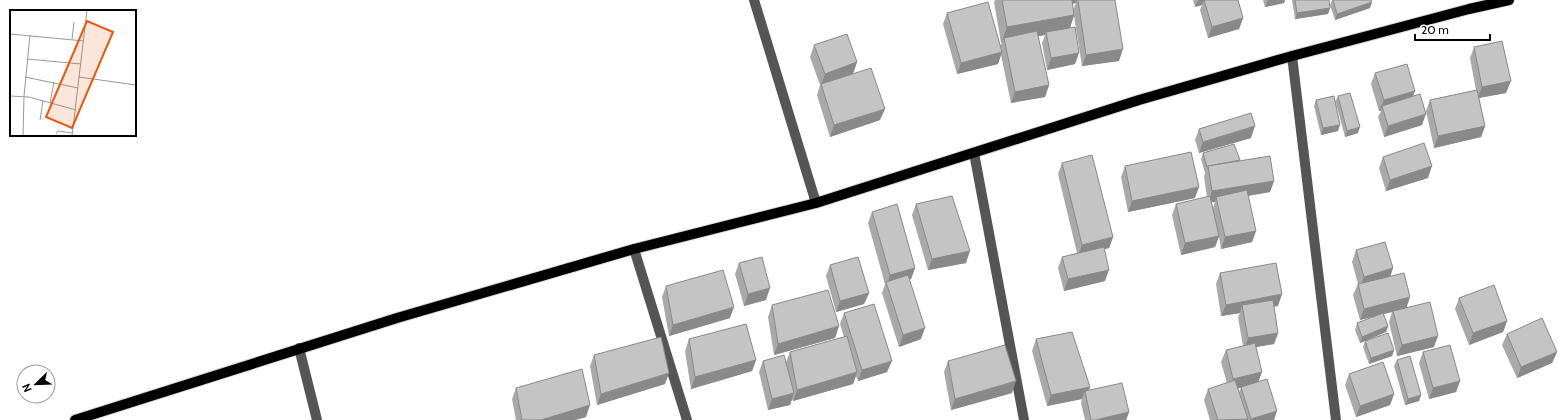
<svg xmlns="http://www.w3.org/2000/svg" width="1559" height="420" viewBox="0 0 1559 420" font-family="Cabin,sans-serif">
<rect width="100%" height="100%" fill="#fff"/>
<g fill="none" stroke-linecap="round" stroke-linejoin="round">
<defs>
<path id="major" d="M75 420 397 318 634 249 816 203 1139 100 1292 56 1469 9 1509 0"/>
</defs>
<!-- major casing -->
<use href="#major" stroke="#dbdbdb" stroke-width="12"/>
<!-- minor -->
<g stroke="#555" stroke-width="10">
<path d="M754 0 816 203"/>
<path d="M1292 56 1336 420"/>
<path d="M974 153 1024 420"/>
<path d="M634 249 687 420"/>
<path d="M299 348 317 420"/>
</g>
<!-- major -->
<use href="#major" stroke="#000" stroke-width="10"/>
</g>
<!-- wall -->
<g fill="#a9a9a9" fill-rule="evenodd">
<path d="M995 0H1115L1119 61 1082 66 1074 16 1070 28 1075 64 1047 70 1042 43 1045 35 1038 36 1049 85 1045 97 1011 103 1001 55 998 64 957 74 943 24 947 13 1000 47 1002 42 1001 43 994 2ZM1076 3 1073 10 1072 4Z"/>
<path d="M1193 0H1238L1243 18 1239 29 1208 38 1200 10 1202 5 1195 7Z"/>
<path d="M1263 0H1285L1284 3 1265 7Z"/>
<path d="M1292 0H1329L1330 8 1328 14 1295 19Z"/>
<path d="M1332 0H1371L1370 8 1335 20 1330 5Z"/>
<path d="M814 45 857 62 853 73 880 120 830 137 817 95 820 85 810 57Z"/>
<path d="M1474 47 1506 93 1479 98 1485 126 1481 137 1434 148 1426 111 1430 100 1476 90 1470 58Z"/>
<path d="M1375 73 1413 97 1422 125 1384 137 1378 117 1381 111H1379L1371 84Z"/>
<path d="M1338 96 1358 133 1345 137 1336 103 1338 131 1321 135 1314 106 1316 100 1335 102Z"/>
<path d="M1199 129 1251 138 1199 153 1195 140Z"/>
<path d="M1203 153 1240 160 1239 161 1274 181 1270 192 1248 196 1256 231 1252 242 1221 249 1219 237 1215 247 1181 255 1172 215 1176 204 1207 197 1204 177 1205 173 1201 159ZM1211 202H1215L1213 208Z"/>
<path d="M1383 157 1428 178 1386 191 1379 168Z"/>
<path d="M1062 163 1113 237 1109 248 1104 249 1105 281 1064 291 1058 268 1062 257 1077 253 1058 174Z"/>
<path d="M1125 166 1195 198 1128 212 1121 177Z"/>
<path d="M916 204 966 263 928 270 912 215Z"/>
<path d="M872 212 915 268 911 279 909 280 921 339 899 347 882 293 885 284 868 223Z"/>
<path d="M1356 250 1393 268 1390 276 1407 307 1434 347 1397 356 1389 322 1392 312 1383 314 1388 326 1386 332 1360 343 1355 330 1357 323 1375 316 1360 320 1353 295 1358 284 1352 262Z"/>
<path d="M739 263 766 300 744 306 735 274Z"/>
<path d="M830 265 869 293 864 304 836 312 826 276Z"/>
<path d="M1220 273 1278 306H1274L1278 333 1274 344 1256 347 1259 381 1274 420H1210L1204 400 1208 389 1227 383 1221 362 1226 350 1243 346 1238 317 1240 313 1221 316 1216 284ZM1238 388H1241L1239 392Z"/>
<path d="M666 286 730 318 669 336 662 297Z"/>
<path d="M1459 298 1507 321 1503 332 1469 345 1455 309Z"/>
<path d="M772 305 839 326 835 338 774 355 768 317Z"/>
<path d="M844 313 887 372 858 381 856 376 853 384 793 401 792 399 790 405 768 410 759 372 763 361 786 362 790 352 844 337 840 324Z"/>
<path d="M1507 334 1557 352 1552 363 1517 378 1502 345Z"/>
<path d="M689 339 756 360 752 371 691 389 685 351Z"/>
<path d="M1036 339 1090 387 1088 391 1129 412 1126 420H1085L1081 403 1082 399 1047 406 1032 351Z"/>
<path d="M1365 341 1394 350 1392 356 1369 364 1363 347Z"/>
<path d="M1423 352 1460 381 1456 392 1429 399 1419 363Z"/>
<path d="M594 355 669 373 665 384 597 405 590 366Z"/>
<path d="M1397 360 1421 395 1419 401 1405 405 1394 366Z"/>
<path d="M948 361 1012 393 951 410 944 372Z"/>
<path d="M1349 374 1394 394 1390 405 1356 417 1345 385Z"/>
<path d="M516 388 586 417 575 420H516L512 399Z"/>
</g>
<!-- shaded-wall -->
<g fill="#898989">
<path d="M1072 0H1077L1076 3 1071 4Z"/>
<path d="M1198 0H1204L1202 5 1195 7Z"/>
<path d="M1268 0H1285L1284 3 1265 7Z"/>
<path d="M1372 2 1370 8 1335 20 1337 14Z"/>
<path d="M1330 8 1328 14 1295 19 1297 13Z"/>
<path d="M1074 15 1069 31 1046 32 1045 35 1004 42V38L1002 42 1001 43 1007 27Z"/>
<path d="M1243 18 1239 29 1208 38 1212 27Z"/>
<path d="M1123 49 1119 61 1082 66 1086 55Z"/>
<path d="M1002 52 998 64 957 74 961 63Z"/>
<path d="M1079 53 1075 64 1047 70 1051 58Z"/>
<path d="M857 62 853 74 821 85 825 74Z"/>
<path d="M1511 81 1506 93 1478 98 1482 87Z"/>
<path d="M1049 85 1045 97 1011 103 1015 92Z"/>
<path d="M1415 91 1411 102 1382 106 1381 111H1379L1384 100Z"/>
<path d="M885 109 880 120 830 137 834 125Z"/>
<path d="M1426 114 1422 125 1384 137 1388 126Z"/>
<path d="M1340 125 1338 131 1321 135 1323 128Z"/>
<path d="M1255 126 1251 138 1199 153 1203 142Z"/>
<path d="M1485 126 1481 137 1434 148 1438 136Z"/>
<path d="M1360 127 1358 133 1345 137 1347 131Z"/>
<path d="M1432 166 1428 178 1386 191 1390 180Z"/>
<path d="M1274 181 1270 192 1217 201 1216 197 1215 202 1208 203 1212 191Z"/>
<path d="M1199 187 1195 198 1128 212 1132 201Z"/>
<path d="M1256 231 1252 242 1221 249 1225 237Z"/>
<path d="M1219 236 1215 247 1181 255 1185 243Z"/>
<path d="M1113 237 1109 248 1078 256 1082 245Z"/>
<path d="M970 251 966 263 928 270 932 259Z"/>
<path d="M915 268 911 279 887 286V285L890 275Z"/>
<path d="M1393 268 1389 280 1360 288 1364 277Z"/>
<path d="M1109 270 1105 281 1064 291 1068 279Z"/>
<path d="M770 288 766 300 744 306 748 294Z"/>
<path d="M869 293 864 304 836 312 840 301Z"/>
<path d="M1282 294 1278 306 1244 312 1242 305 1240 313 1221 316 1226 305Z"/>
<path d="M1410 297 1406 309 1393 311 1392 312 1360 320 1364 309Z"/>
<path d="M734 307 730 318 669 336 673 325Z"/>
<path d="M1507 321 1503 332 1469 345 1473 333Z"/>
<path d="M839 326 835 338 774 355 778 344Z"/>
<path d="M1388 326 1386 332 1360 343 1362 337Z"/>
<path d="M925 328 921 339 899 347 903 335Z"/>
<path d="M1278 333 1274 344 1244 349 1248 338Z"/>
<path d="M1438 336 1434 347 1397 356 1402 345Z"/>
<path d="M1394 350 1392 356 1369 364 1371 358Z"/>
<path d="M1557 352 1552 363 1517 378 1521 367Z"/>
<path d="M756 360 752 371 691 389 695 377Z"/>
<path d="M892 361 887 372 858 381 862 370Z"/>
<path d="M857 372 853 384 793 401 797 390Z"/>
<path d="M1262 372 1258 383 1229 391 1233 379Z"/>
<path d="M669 373 665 384 597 405 601 394Z"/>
<path d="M1016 381 1012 393 951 410 955 399Z"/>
<path d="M1460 381 1456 392 1429 399 1433 388Z"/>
<path d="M1090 387 1086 397 1085 391 1082 399 1047 406 1051 395Z"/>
<path d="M794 393 790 405 768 410 772 399Z"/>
<path d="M1394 394 1390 405 1356 417 1360 406Z"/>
<path d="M1421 395 1419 401 1405 405 1408 399Z"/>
<path d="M590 405 586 417 575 420H541Z"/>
<path d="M1277 411 1274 420H1251V419Z"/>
<path d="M1129 412 1126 420H1095Z"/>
</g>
<!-- building -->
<g fill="#c4c4c4" stroke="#898989">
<path d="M1002 0H1072L1074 15 1007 27Z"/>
<path d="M1078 0H1115L1123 49 1086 55Z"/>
<path d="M1204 0H1238L1243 18 1212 27Z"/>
<path d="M1295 0H1329L1330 8 1297 13Z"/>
<path d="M1333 0H1371L1372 2 1337 14Z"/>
<path d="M988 2 1002 52 961 63 947 13Z"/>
<path d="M1075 27 1079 53 1051 58 1046 32Z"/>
<path d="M1037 31 1049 85 1015 92 1004 38Z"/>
<path d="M847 34 857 62 825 74 814 45Z"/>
<path d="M1502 41 1511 81 1482 87 1474 47Z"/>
<path d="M1407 64 1415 91 1384 100 1375 73Z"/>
<path d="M871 68 885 109 834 125 821 84Z"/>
<path d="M1477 90 1485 126 1438 136 1430 100Z"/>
<path d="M1350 93 1360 127 1347 131 1338 96Z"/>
<path d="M1420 94 1426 114 1388 126 1382 106Z"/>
<path d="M1334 96 1340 125 1323 128 1316 100Z"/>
<path d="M1251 113 1255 126 1203 142 1199 129Z"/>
<path d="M1424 143 1432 166 1390 180 1383 157Z"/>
<path d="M1234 144 1240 160 1235 161 1208 166 1207 167 1203 153Z"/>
<path d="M1191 152 1199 187 1132 201 1125 166Z"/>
<path d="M1092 155 1113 237 1082 245 1062 163Z"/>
<path d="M1270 156 1274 181 1212 191 1208 166Z"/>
<path d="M1247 190 1256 231 1225 237 1216 197Z"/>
<path d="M952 196 970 251 932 259 916 204Z"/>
<path d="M1210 196 1219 236 1185 243 1176 204Z"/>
<path d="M897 204 915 268 890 275 872 212Z"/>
<path d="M1385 242 1393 268 1364 277 1356 250Z"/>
<path d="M1104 247 1109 270 1068 279 1062 257Z"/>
<path d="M762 257 770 288 748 294 739 263Z"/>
<path d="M858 257 869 293 840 301 830 265Z"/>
<path d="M1276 263 1282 294 1226 305 1220 273Z"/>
<path d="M723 270 734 307 673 325 666 286Z"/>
<path d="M1404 273 1410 297 1364 309 1358 284Z"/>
<path d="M908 275 925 328 903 335 886 282Z"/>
<path d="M1494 285 1507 321 1473 333 1459 298Z"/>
<path d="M828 290 839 326 778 344 772 305Z"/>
<path d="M1273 300 1278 333 1248 338 1242 305Z"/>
<path d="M1430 302 1438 336 1402 345 1393 311Z"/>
<path d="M874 304 892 361 862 370 844 313Z"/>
<path d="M1383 313 1388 326 1362 337 1357 323Z"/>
<path d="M1542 318 1557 352 1521 367 1507 334Z"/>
<path d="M746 324 756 360 695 377 689 339Z"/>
<path d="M1072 332 1090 387 1051 395 1036 339Z"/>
<path d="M1388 333 1394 350 1371 358 1365 341Z"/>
<path d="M847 336 857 372 797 390 790 352Z"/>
<path d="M661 337 669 373 601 394 594 355Z"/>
<path d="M1255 343 1262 372 1233 379 1226 350Z"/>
<path d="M1005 345 1016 381 955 399 948 361Z"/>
<path d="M1450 345 1460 381 1433 388 1423 352Z"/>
<path d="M784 355 794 393 772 399 763 361Z"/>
<path d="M1410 356 1421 395 1408 399 1397 360Z"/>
<path d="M1383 362 1394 394 1360 406 1349 374Z"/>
<path d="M582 369 590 405 541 420H522L516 388Z"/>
<path d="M1267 379 1277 411 1251 419 1241 387Z"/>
<path d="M1235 380 1248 419 1218 420 1208 389Z"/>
<path d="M1122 383 1129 412 1095 420H1091L1085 391Z"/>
</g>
<!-- overview -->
<g transform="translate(10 10)">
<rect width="126" height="126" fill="#fff"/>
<path fill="none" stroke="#999" stroke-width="1" d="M0 24 74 31M62 29 64 12M17 49 71 54M15 67 68 78M69 67 126 75M0 86 19 87 66 100M40 93 44 72M30 110 33 91M46 124 48 121 62 123M13 126 14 86 20 25M62 126 77 0"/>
<path fill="#e8590c" fill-opacity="0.15" stroke="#e8590c" stroke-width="2" d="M77 11 103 22 62 118 36 107Z"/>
<rect width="126" height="126" fill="none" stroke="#000" stroke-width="2"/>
</g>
<!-- north arrow -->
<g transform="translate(36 384) rotate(247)"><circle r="19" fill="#ffffff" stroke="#999999"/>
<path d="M0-3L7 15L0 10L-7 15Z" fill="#000000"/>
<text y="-6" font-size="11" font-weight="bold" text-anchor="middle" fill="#000000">N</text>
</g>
<!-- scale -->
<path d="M1415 34v6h75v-6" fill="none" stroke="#000000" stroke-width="2"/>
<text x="1421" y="34" font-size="12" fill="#000000" stroke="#ffffff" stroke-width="3" paint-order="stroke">20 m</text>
</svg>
